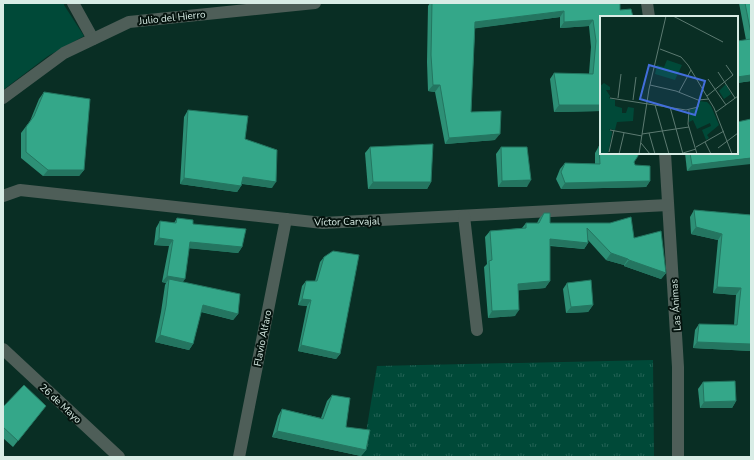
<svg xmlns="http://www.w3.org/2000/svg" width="754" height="460" viewBox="0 0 754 460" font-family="'Nunito Sans',sans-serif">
<defs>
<pattern id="park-tufts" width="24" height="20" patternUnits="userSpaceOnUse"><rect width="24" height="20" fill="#004938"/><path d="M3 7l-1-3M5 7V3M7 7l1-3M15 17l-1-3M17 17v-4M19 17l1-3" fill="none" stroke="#246355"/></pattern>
</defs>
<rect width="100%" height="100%" fill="#092e24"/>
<!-- grass -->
<path fill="#004938" d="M3 3H64V5L84 36 48 56 3 90Z"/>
<!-- park -->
<path fill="url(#park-tufts)" d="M653 360 654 457H362L377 366Z"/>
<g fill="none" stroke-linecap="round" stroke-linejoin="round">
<!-- minor -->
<g stroke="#4e5e58" stroke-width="12">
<path d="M73 3 93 39"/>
<path d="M647 3 649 17"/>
<path d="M3 98 64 53 129 22 315 3"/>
<path d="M665 153 678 367V457"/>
<path d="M3 196 20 190 323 223 668 205"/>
<path d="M464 216 477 330"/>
<path d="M3 349 119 457"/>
<path d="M239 457 286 219"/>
</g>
</g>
<!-- wall -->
<g fill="#2d9076">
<path d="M430 3H620L601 111 554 112 550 79 554 73 589 74 591 47 589 26 560 28V17L475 28 471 112 495 140 445 144 435 92 428 91 427 62 428 6Z"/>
<path d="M739 3H751V81L737 83 746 40Z"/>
<path d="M44 92 84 170 79 176H43L21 158V133L30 121 39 99Z"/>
<path d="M188 110 245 139 272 188 242 184 241 186 237 192 180 184 184 117Z"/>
<path d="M599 146 634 162 635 165 650 181 646 187 561 189 556 179 560 169 565 163 595 164V153Z"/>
<path d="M370 147 431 182 427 189H368L365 153Z"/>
<path d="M501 147 527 187H498L496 154Z"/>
<path d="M685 153H737L687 171Z"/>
<path d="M694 210 751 215V351L693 348 695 330 699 324 734 325 736 295 713 293 718 240 691 234 690 217Z"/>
<path d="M544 213 550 223H610L634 238 666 273 661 279 624 266V265L606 260 588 240V243L584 249 550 246V281L545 288 518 290 515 316 488 318 484 267 487 264 485 237 490 231 522 228 526 223H537L539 219Z"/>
<path d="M177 218 193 224 242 247 238 253 189 248 183 282 238 314 233 320 201 312 193 344 189 350 155 342 161 312 165 285 166 283 162 282 169 246 154 245 156 228 160 221 174 223Z"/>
<path d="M324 257 340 354 336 359 298 351 307 306 298 305 302 286 306 281H315L320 262Z"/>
<path d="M567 283 593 305 588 312 566 313 563 289Z"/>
<path d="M703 382 736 401 732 408H700L698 389Z"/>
<path d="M332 395 346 427 366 450 361 456 272 437 278 416 282 409 321 418 327 401Z"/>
<path d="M3 407 41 412 13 447 3 438Z"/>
</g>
<!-- shaded-wall -->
<g fill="#247560">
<path d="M564 11 560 17 471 29 475 22Z"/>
<path d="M593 20 589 26 560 28 564 22Z"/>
<path d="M751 75V81L737 83V77Z"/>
<path d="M433 85H440L435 92 428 91Z"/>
<path d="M559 105H601V111L554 112Z"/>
<path d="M500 134 495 140 445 144 449 138Z"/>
<path d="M751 158V164L687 171 692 165Z"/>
<path d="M48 170H84L79 176H43Z"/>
<path d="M243 177 276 182 272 188 238 183Z"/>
<path d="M184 178 241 186 237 192 180 184Z"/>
<path d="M531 180 527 187H498L502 181Z"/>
<path d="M650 181 646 187 561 189 565 183Z"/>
<path d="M373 182H431L427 189H368Z"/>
<path d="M696 227 722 234 718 240 691 234Z"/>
<path d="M159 238 173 240 169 246 154 245Z"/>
<path d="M550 239 588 243 584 249 546 245Z"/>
<path d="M190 242 242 247 238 253 186 248Z"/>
<path d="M611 253 628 259 624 265 606 260Z"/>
<path d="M629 260 666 273 661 279 624 266Z"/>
<path d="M167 276 185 279 180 286 169 279 166 283 162 282Z"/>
<path d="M550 281 545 288 513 291 518 284Z"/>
<path d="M717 287 741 288 736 295 713 293Z"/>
<path d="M302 299 311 300 307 306 298 305Z"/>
<path d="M203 305 238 314 233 320 199 311Z"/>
<path d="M593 305 588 312 566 313 571 307Z"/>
<path d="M519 310 515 316 488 318 492 311Z"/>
<path d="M160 335 193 344 189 350 155 342Z"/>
<path d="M697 342 751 344V351L693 348Z"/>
<path d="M301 345 340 354 336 359 298 351Z"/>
<path d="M736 401 732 408H700L704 402Z"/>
<path d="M277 431 366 450 361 456 272 437Z"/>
</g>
<!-- building -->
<g fill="#34a789" stroke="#247560">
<path d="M432 3H620V10L631 9 633 17H601V105H559L554 73 593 74 596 41 593 20 564 22V11L475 22 471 112 501 111 500 134 449 138 440 85H433L431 55Z"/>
<path d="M745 3H751V34Z"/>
<path d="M751 39V75L737 77V41Z"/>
<path d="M44 92 90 99 84 170H48L26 152V127L34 116Z"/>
<path d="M188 110 248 116 245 139 277 150 276 182 243 177 241 186 184 178Z"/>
<path d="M751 119V158L692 165 690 153H737V122Z"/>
<path d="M433 144 431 182H373L370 147Z"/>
<path d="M599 146H601V153H638V156L634 162 635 165 650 166V181L565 183 561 172 565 163 600 164Z"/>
<path d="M501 147H527L531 180 502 181Z"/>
<path d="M694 210 751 215V344L697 342 699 324 737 325 741 288 717 287 722 234 696 227Z"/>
<path d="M544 213H550V223H610L631 217 634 238 661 231 666 273 629 260 628 259 611 253 587 228 588 243 550 239V281L518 284 519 310 492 311 489 261 492 260 490 231 526 228V223H539Z"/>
<path d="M177 218 193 220V224L246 229 242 247 190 242 185 279 167 276 173 240 159 238 160 221 176 223Z"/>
<path d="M333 251 359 255 340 354 301 345 311 300 302 299 306 281H317L324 257Z"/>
<path d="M169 279 240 294 238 314 203 305 193 344 160 335 166 306Z"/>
<path d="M591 280 593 305 571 307 567 283Z"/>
<path d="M735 381 736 401 704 402 703 382Z"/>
<path d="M24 385 46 406 18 441 3 427V407Z"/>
<path d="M332 395 350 398 346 427 370 430 366 450 277 431 282 409 323 419Z"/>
</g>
<g text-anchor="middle" stroke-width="4" stroke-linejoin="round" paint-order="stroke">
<!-- street labels -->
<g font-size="10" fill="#d8ece5" stroke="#05130e">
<text transform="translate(172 17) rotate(-6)" y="4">Julio del Hierro</text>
<text transform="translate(347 221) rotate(-1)" y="4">Víctor Carvajal</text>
<text transform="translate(675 305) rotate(-94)" y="4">Las Ánimas</text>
<text transform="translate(262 338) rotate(-79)" y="4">Flavio Alfaro</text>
<text transform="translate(61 403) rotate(43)" y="4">26 de Mayo</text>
</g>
</g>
<!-- overview -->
<g transform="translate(600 16)">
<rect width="138" height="138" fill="#092e24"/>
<path d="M4 67 10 71V74H6L10 80 9 82 15 84V90L22 92V97H26L28 91 34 92 33 105 17 106 15 114 9 113 12 116 8 137 18 138H0V70ZM99 85 107 86 111 90 119 109 107 119 109 122 106 124 102 114 111 110 110 107 97 113 93 104 89 106 90 94 98 91Z" fill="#004938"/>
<path d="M67 44 82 49 75 64 55 58 57 49 64 51ZM126 68 131 78 124 83 119 75ZM0 114 12 116 8 138H0Z" fill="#004938"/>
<path fill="none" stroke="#5c7a71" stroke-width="1" d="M73 0 123 26M60 33 81 41 88 49 114 92 132 138M118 56 135 82M108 63 126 89M50 69 76 75 98 84 109 83M79 76 91 54M107 80 133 59 126 49M10 82 86 94 98 91 99 84M18 82 21 58M33 84 36 61M55 89 69 138M70 91 83 138M89 94 88 108 97 138M116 96 138 80M10 114 42 120M49 117 55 138M42 118 89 111M105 126 111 138M41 127 50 138M96 131 124 115M118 132 138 117M9 136 14 114M83 137 96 133M19 138 24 117M39 138 49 73 66 0"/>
<path fill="#426edb" fill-opacity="0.15" stroke="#426edb" stroke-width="2" d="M49 49 105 65 95 99 40 83Z"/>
<rect width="138" height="138" fill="none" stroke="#d8ece5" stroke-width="2"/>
</g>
<!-- border -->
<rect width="754" height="460" fill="none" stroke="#d8ece5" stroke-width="8"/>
</svg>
